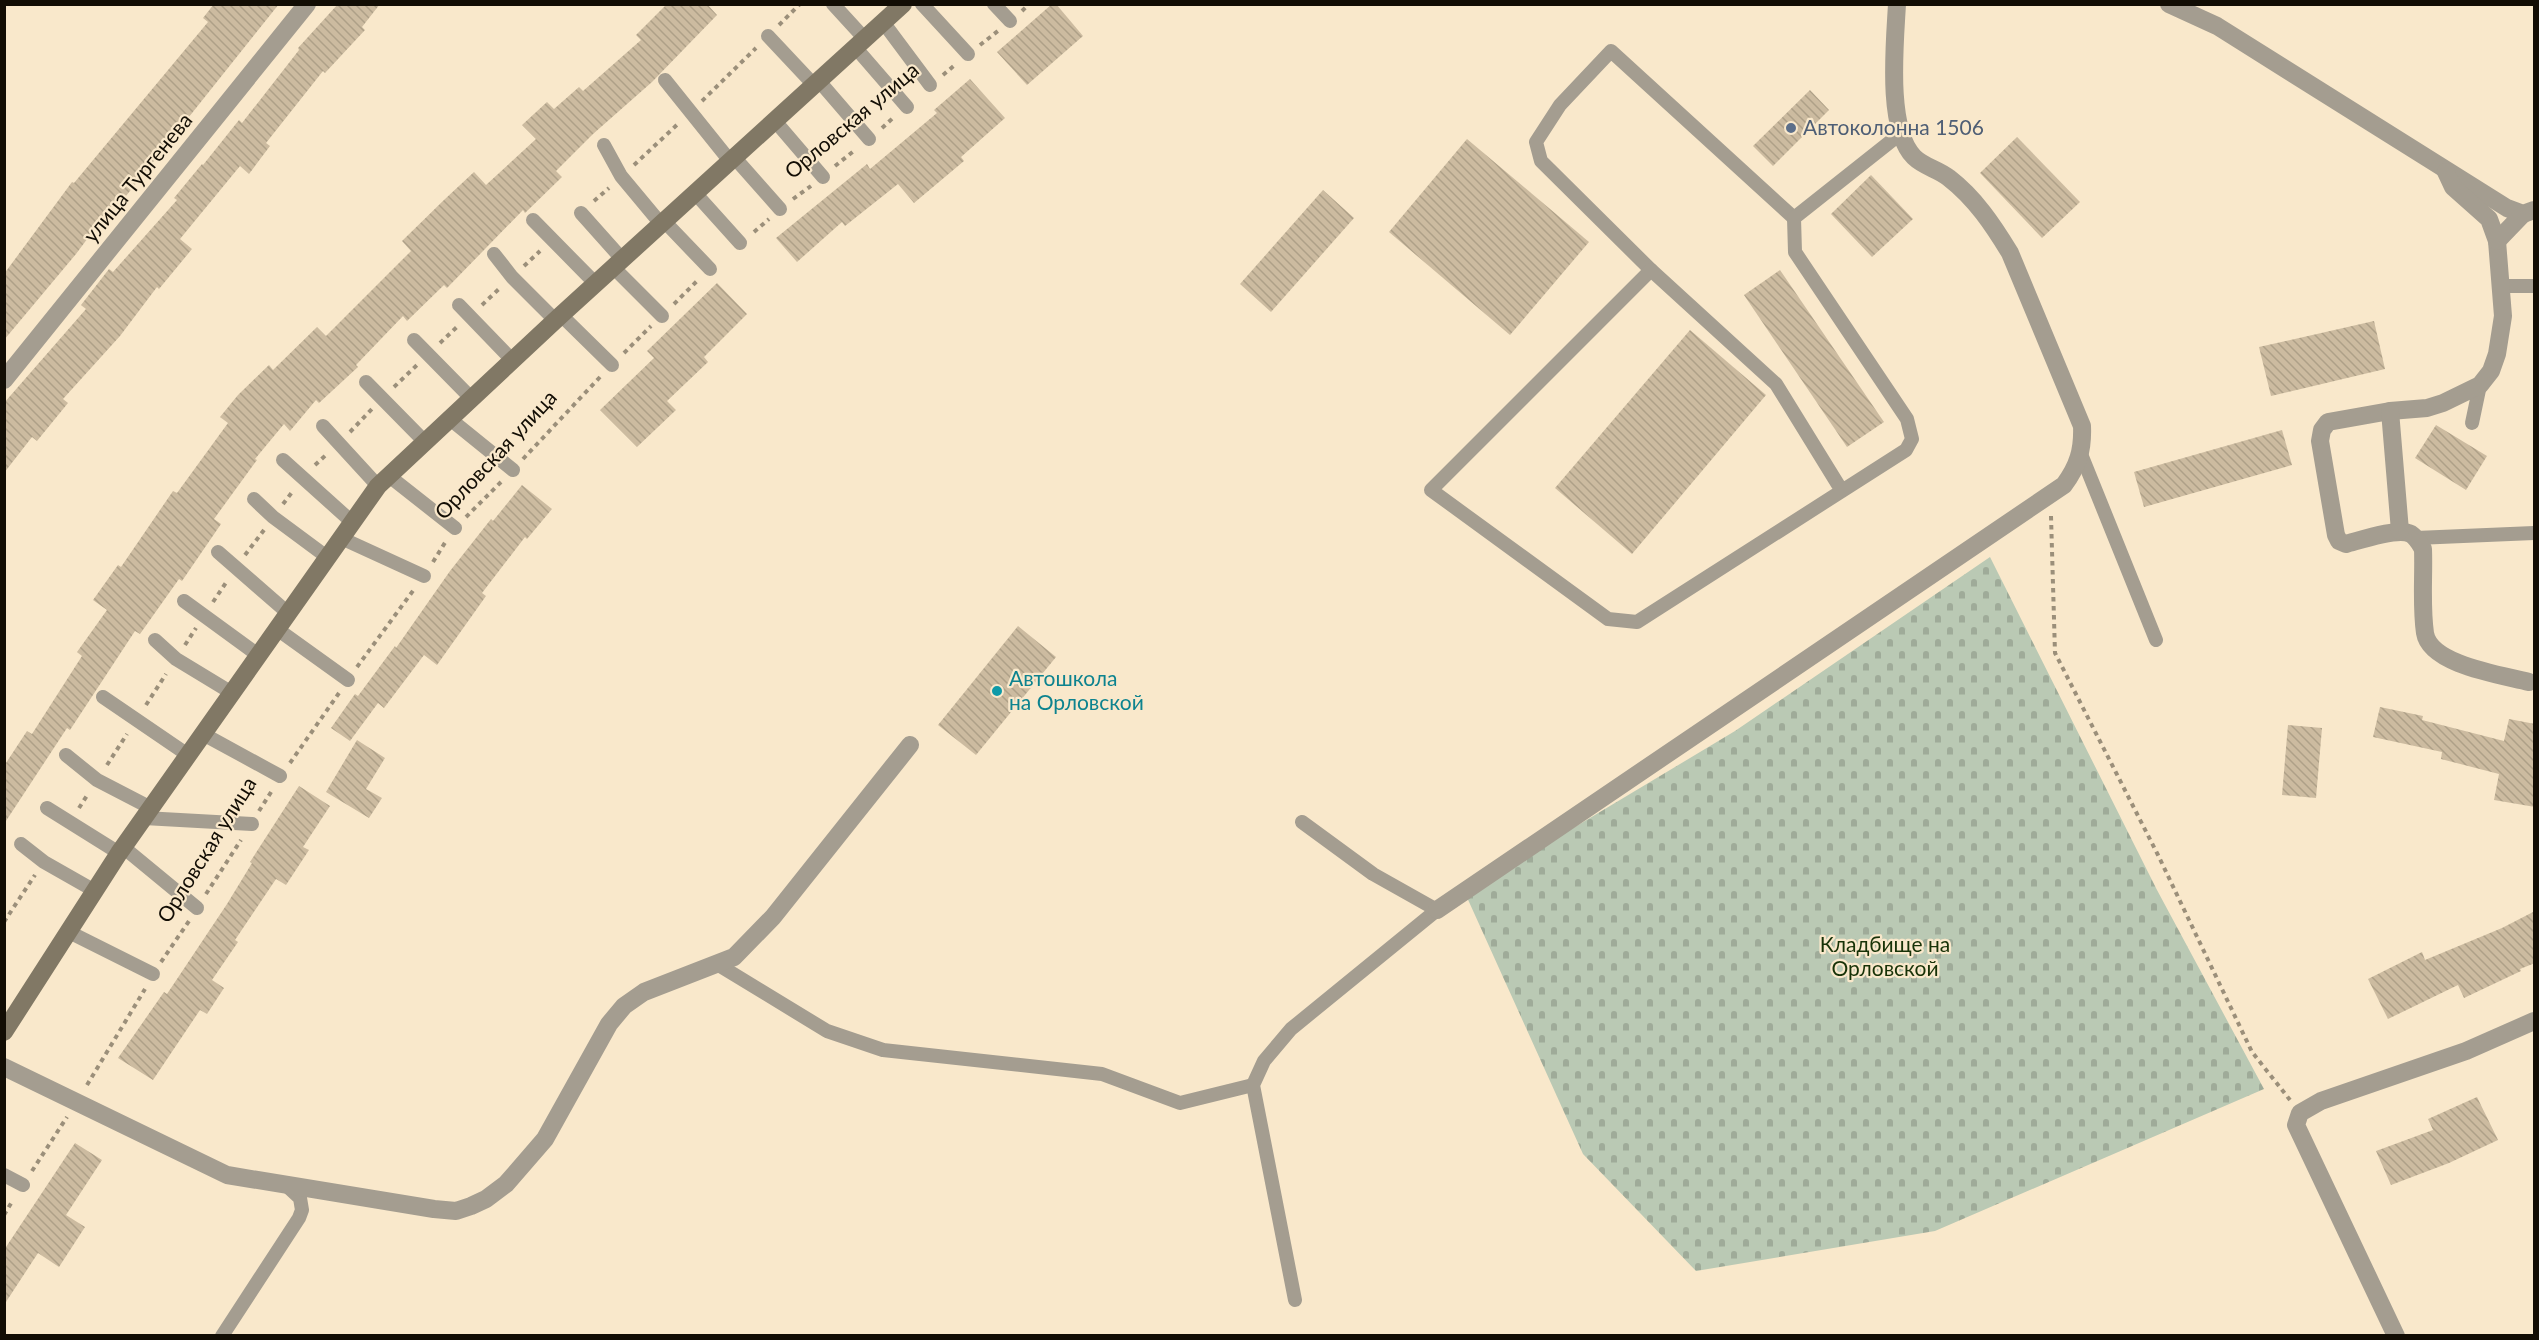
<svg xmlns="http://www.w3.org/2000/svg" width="2539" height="1340" viewBox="0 0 2539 1340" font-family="Lato,sans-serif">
<defs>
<pattern id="cemetery-stones" width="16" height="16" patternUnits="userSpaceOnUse" patternTransform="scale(1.5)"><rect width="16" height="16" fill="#bac9b4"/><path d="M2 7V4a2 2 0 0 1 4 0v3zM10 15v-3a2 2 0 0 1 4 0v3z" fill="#9fab99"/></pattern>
<pattern id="building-back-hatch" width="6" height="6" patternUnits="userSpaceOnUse" patternTransform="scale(1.5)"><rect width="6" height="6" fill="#ccbba0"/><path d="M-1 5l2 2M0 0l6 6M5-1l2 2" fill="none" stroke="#aea088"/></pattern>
</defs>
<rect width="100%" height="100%" fill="#f9e8cb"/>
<!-- cemetery -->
<path fill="url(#cemetery-stones)" d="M1990 557 2157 890 2264 1089 1935 1231 1696 1271 1583 1154 1465 893 1735 731Z"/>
<!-- building -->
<g fill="url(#building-back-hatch)">
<path d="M214 4H279L118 206 114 203 76 254 4 340V274L72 182 74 183 208 22 203 18Z"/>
<path d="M338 4H380L362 27 365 30 325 73 323 71 266 143 270 146 249 174 240 166 180 239 192 249 159 289 157 287 120 336 63 399 68 403 37 441 32 437 4 473V403L86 309 81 305 109 269 113 272 177 200 174 198 202 164 203 165 239 120 242 123 299 50 298 48Z"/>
<path d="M667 4H707L717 15 652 82 593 134 556 171 562 177 525 213 523 210 447 288 444 285 407 321 403 316 356 365 358 367 319 403 316 400 290 431 284 424 255 459 257 460 214 519 221 524 182 581 179 579 140 634 135 631 70 730 67 728 4 824V766L27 731 32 734 82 656 77 652 107 610 93 600 118 565 121 567 173 491 177 493 228 423 220 417 238 395 269 365 273 370 317 327 326 336 411 251 402 241 445 199 474 172 486 185 536 139 522 125 547 102 554 109 579 87 583 91 641 40 636 35Z"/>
<path d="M1052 4H1056L1083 36 1027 85 997 52Z"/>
<path d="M970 79 1005 118 961 157 964 161 914 203 898 184 845 226 842 222 797 262 776 238 867 164 870 169 937 113 934 110Z"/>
<path d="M1810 90 1829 110 1773 166 1753 146Z"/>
<path d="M2017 137 2080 202 2042 238 1980 173Z"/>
<path d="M1467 139 1589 242 1510 335 1389 232Z"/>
<path d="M1871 175 1913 219 1872 257 1831 214Z"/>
<path d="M1323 190 1354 218 1271 312 1240 284Z"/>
<path d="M1780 270 1884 422 1847 447 1744 295Z"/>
<path d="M717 283 747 314 704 357 708 362 667 401 676 410 637 447 600 410 654 358 647 351Z"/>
<path d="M2374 321 2385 369 2271 396 2259 347Z"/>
<path d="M1690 330 1766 395 1632 554 1555 488Z"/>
<path d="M2436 425 2487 456 2466 490 2415 458Z"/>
<path d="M2282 430 2292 465 2144 507 2134 472Z"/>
<path d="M522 485 552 509 527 539 525 537 482 593 486 596 437 665 424 655 384 708 378 703 350 741 331 728 355 694 358 696 395 646 396 648 450 571 491 519 493 521Z"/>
<path d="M1018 626 1056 657 976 755 938 725Z"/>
<path d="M2380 707 2423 716 2422 720 2504 741 2509 719 2535 724V807L2494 800 2499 774 2441 759 2442 752 2373 737Z"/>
<path d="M2288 725 2322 728 2316 798 2282 795Z"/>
<path d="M357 740 385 758 366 789 382 798 369 818 326 792Z"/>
<path d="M299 786 330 806 303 847 309 850 286 885 276 879 235 940 238 942 212 980 224 988 207 1014 200 1010 153 1080 118 1058 164 992 167 994 227 904 252 863 250 862Z"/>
<path d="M2535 911V963L2520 969 2521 971 2464 998 2458 985 2388 1019 2368 979 2422 952 2425 960 2502 928Z"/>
<path d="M2477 1097 2498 1140 2449 1163 2391 1185 2376 1151 2433 1130 2428 1119Z"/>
<path d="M75 1143 102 1160 66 1215 85 1227 59 1267 38 1253 4 1305V1250Z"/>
</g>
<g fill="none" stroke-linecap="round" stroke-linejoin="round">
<!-- path -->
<g stroke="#9b8f7a" stroke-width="4" stroke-dasharray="4.5 4.5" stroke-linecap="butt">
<path d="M1022 11 1029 4"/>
<path d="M779 25 800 4"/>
<path d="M980 45 998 31"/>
<path d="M943 75 956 64"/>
<path d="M702 101 756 48"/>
<path d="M882 128 894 117"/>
<path d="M634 165 679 123"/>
<path d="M835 166 855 150"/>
<path d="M793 199 811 186"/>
<path d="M594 201 609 188"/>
<path d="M754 232 769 219"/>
<path d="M524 266 540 251"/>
<path d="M674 304 698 280"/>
<path d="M482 305 500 288"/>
<path d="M440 343 458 326"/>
<path d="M624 353 651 326"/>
<path d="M394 387 417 365"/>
<path d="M350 432 372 409"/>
<path d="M523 459 600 377"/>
<path d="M315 465 327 454"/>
<path d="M283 504 293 491"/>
<path d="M2051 516 2055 653 2158 855 2252 1052 2290 1100"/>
<path d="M466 517 501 482"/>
<path d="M245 555 264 530"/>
<path d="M433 562 446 541"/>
<path d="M213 602 227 581"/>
<path d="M185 645 196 628"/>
<path d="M357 667 415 588"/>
<path d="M146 705 166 674"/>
<path d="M290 763 339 693"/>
<path d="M107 765 127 734"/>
<path d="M79 808 88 794"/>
<path d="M259 811 273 789"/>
<path d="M206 894 241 840"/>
<path d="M4 922 35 875"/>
<path d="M161 962 189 921"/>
<path d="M87 1085 145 989"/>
<path d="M32 1171 67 1117"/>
<path d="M4 1215 13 1200"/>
</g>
<!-- lane -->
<g stroke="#a49d90" stroke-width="14">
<path d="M833 4 865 39"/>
<path d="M922 4 968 54"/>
<path d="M994 4 1010 21"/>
<path d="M883 22 930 85"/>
<path d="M768 36 814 85"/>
<path d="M855 47 907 107"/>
<path d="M665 80 730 161"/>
<path d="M819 81 869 139"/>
<path d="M775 121 823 177"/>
<path d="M604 145 621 176 661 224"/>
<path d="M734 157 780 209"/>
<path d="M695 193 740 243"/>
<path d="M581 213 622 259"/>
<path d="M533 220 595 283"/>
<path d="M664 221 710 269"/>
<path d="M494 254 512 277 555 320"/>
<path d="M613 267 662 316"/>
<path d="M1651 270 1541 161 1536 142 1560 105 1611 51 1794 218"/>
<path d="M2500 286H2534"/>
<path d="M459 305 512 360"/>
<path d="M561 315 612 365"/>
<path d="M414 340 471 398"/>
<path d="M366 382 425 442"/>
<path d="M450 419 513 470"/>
<path d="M2472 423 2480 385"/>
<path d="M323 426 378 486"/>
<path d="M2081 454 2156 640"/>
<path d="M283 460 352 522"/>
<path d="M389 476 455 528"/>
<path d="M1842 491 1776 384 1651 270 1431 490 1608 619 1637 622 1906 450 1912 439 1907 419 1795 252 1794 218 1900 134"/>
<path d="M254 499 273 517 327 557"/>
<path d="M341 538 424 576"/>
<path d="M2416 538 2534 533"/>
<path d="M218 552 288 613"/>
<path d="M184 601 258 655"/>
<path d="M277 629 348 680"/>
<path d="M155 640 176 659 232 693"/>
<path d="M103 697 188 755"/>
<path d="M203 734 280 776"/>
<path d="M66 755 97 780 151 808"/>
<path d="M47 808 119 853"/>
<path d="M144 818 252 824"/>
<path d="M21 844 44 862 95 891"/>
<path d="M123 847 197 908"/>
<path d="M69 932 153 974"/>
<path d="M717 964 827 1031 883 1050 1102 1074 1180 1103 1253 1085"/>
<path d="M4 1175 23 1185"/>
<path d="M1295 1300 1253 1085 1264 1061 1291 1029 1437 910 1373 874 1302 822"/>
<path d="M222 1336 299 1218 302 1210 300 1198 286 1185"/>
</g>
<!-- street -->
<g stroke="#a49d90" stroke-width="18">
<path d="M2169 4 2217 26 2507 208 2523 214 2534 210"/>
<path d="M2446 172 2453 187 2489 219 2497 241 2503 316 2497 354 2491 371 2480 385 2443 403 2427 408 2390 411 2328 422 2322 430 2320 441 2336 535 2339 541 2346 544C2361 540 2398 527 2411 534 2417 538 2420 544 2423 549 2424 576 2421 606 2425 633 2430 665 2502 675 2529 682"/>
<path d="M2497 241 2523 214"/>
<path d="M4 380 307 4"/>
<path d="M2390 411 2400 531"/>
<path d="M1437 910 2064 485C2078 466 2083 450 2082 426L2010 253C1993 225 1975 198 1949 178 1938 169 1924 167 1914 157 1886 129 1895 42 1897 4"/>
<path d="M4 1067 227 1175 434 1209 456 1211 471 1206 486 1199 506 1184 545 1139 609 1024 624 1006 644 992 734 957 773 917 910 745"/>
<path d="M2396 1336 2296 1125 2300 1113 2321 1101 2466 1051 2534 1021"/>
</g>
<!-- secondary -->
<path stroke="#817865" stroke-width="18" d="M4 1032 119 853 378 486 561 315 903 4"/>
</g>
<!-- markers -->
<circle fill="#5c6f8a" stroke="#f9e8cb" stroke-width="2" cx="1791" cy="128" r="6"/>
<circle fill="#0f9aa8" stroke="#f9e8cb" stroke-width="2" cx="997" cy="691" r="6"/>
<g text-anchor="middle" stroke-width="4.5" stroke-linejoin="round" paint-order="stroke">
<!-- street labels -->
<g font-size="21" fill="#120d04" stroke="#f9e8cb">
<text transform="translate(852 121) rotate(-40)" y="7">Орловская улица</text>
<text transform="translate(138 178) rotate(-51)" y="7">улица Тургенева</text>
<text transform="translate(496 455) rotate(-47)" y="7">Орловская улица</text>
<text transform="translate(207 850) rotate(-58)" y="7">Орловская улица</text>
</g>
<!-- service labels -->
<g font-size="21" fill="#4e5e75" stroke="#f9e8cb" text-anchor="start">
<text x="1803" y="135">Автоколонна 1506</text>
</g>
<!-- culture labels -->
<g font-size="21" fill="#0d838f" stroke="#f9e8cb" text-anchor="start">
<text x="1009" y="686">Автошкола<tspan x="1009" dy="24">на Орловской</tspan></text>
</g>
<!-- park labels -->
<g font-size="21" fill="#173207" stroke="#f9e8cb">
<text x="1885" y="952">Кладбище на<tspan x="1885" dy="24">Орловской</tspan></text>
</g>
</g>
<!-- border -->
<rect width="2539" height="1340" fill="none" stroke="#120d04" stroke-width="12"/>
</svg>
